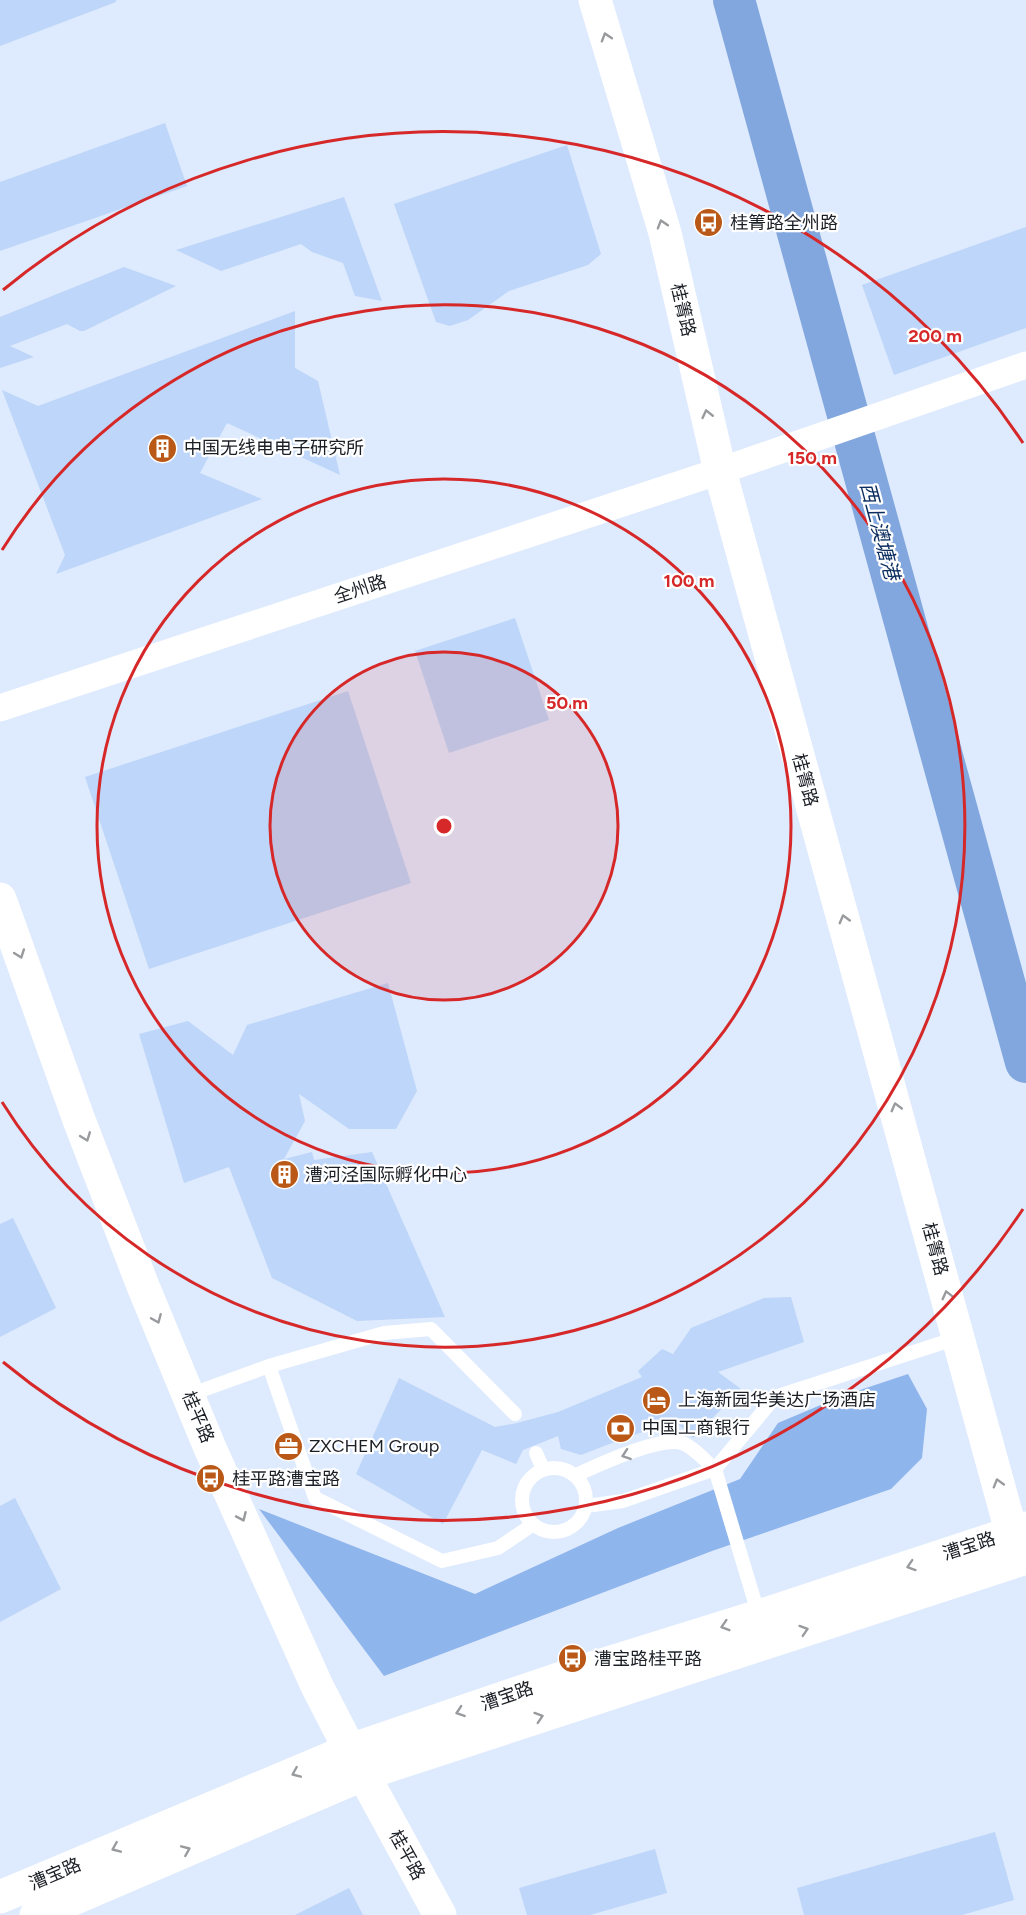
<svg xmlns="http://www.w3.org/2000/svg" width="1026" height="1915" viewBox="0 0 1026 1915" font-family="Figtree,'Noto Sans SC',sans-serif">
<rect width="100%" height="100%" fill="#deeafd"/>
<!-- forest -->
<path fill="#8fb5ed" d="M908 1374 927 1409 922 1458 891 1489 712 1551 384 1676 259 1509 475 1594 618 1528 740 1479 778 1423 842 1396Z"/>
<g fill="none" stroke-linecap="round" stroke-linejoin="round">
<!-- river -->
<path stroke="#82a7df" stroke-width="42" d="M734 0 1026 1062"/>
</g>
<!-- building -->
<g fill="#bed6f9">
<path d="M0 0H116V2L0 46Z"/>
<path d="M165 123 187 186 0 251V182Z"/>
<path d="M567 145 601 254 588 265 509 291 468 320 450 326 436 322 394 204Z"/>
<path d="M344 197 382 301 355 296 343 263 312 252 301 244 221 271 176 250Z"/>
<path d="M1026 227V328L894 375 862 285Z"/>
<path d="M124 267 176 286 84 331H80L67 324 10 346 34 357 0 368V317Z"/>
<path d="M295 311V368L318 381 340 475 227 423 200 473 262 499 56 574 65 555 2 390 38 406Z"/>
<path d="M515 618 549 720 449 753 415 651Z"/>
<path d="M348 691 411 883 149 969 85 777Z"/>
<path d="M388 983 417 1091 396 1129H349L299 1094 305 1121 284 1159 312 1152 314 1160 372 1152 445 1317 357 1321 272 1278 229 1167 184 1183 139 1034 188 1021 233 1055 247 1025Z"/>
<path d="M13 1218 56 1308 0 1337V1224Z"/>
<path d="M791 1297 804 1342 718 1372 741 1389 693 1438 676 1422 630 1436 581 1455 561 1449 558 1436 523 1450 516 1464 482 1450 443 1524 356 1474 399 1378 495 1427 517 1423 558 1412 642 1377 638 1371 662 1349 673 1354 691 1328 764 1298Z"/>
<path d="M15 1498 61 1589 0 1622V1506Z"/>
<path d="M995 1832 1014 1900 962 1915H804L797 1888Z"/>
<path d="M655 1849 667 1893 590 1915H527L519 1888Z"/>
<path d="M349 1888 363 1915H295Z"/>
</g>
<g fill="none" stroke-linecap="round" stroke-linejoin="round">
<!-- service -->
<g stroke="#fff" stroke-width="14">
<path d="M189 1395 269 1366"/>
<path d="M515 1414 431 1329 384 1333 269 1366 315 1498 442 1561 498 1548 532 1525"/>
<path d="M536 1453 543 1469"/>
<circle cx="554" cy="1500" r="32"/>
<path d="M576 1475C598 1465 659 1436 682 1443 694 1447 706 1462 715 1469"/>
<path d="M586 1506 623 1501 715 1469"/>
<path d="M759 1616 715 1469 775 1397 957 1338"/>
</g>
<!-- minor -->
<path stroke="#fff" stroke-width="27" d="M0 708 720 471 1026 365"/>
<!-- tertiary -->
<g stroke="#fff" stroke-width="33">
<path d="M595 0 665 233 720 471 1019 1560"/>
<path d="M0 899 79 1120 143 1286 210 1448 317 1686 350 1750 440 1915"/>
</g>
<!-- primary -->
<g stroke="#fff" stroke-width="33">
<path d="M0 1897 350 1750 576 1673 759 1616 1026 1528"/>
<path d="M36 1915 364 1774 1026 1558"/>
</g>
</g>
<!-- one-way arrows -->
<defs><path id="oneway-chevron" d="M-2-3.5L2.5 0L-2 3.5" fill="none" stroke-width="1.6" stroke-linecap="round" stroke-linejoin="round" transform="scale(1.5)"/></defs>
<g stroke="#989a9d">
<use href="#oneway-chevron" transform="translate(606 37) rotate(-107)"/>
<use href="#oneway-chevron" transform="translate(662 224) rotate(-107)"/>
<use href="#oneway-chevron" transform="translate(707 414) rotate(-103)"/>
<use href="#oneway-chevron" transform="translate(844 919) rotate(-105)"/>
<use href="#oneway-chevron" transform="translate(20 954) rotate(70)"/>
<use href="#oneway-chevron" transform="translate(896 1107) rotate(-105)"/>
<use href="#oneway-chevron" transform="translate(86 1137) rotate(69)"/>
<use href="#oneway-chevron" transform="translate(947 1295) rotate(-104)"/>
<use href="#oneway-chevron" transform="translate(157 1319) rotate(67)"/>
<use href="#oneway-chevron" transform="translate(626 1455) rotate(161)"/>
<use href="#oneway-chevron" transform="translate(998 1483) rotate(-106)"/>
<use href="#oneway-chevron" transform="translate(242 1517) rotate(66)"/>
<use href="#oneway-chevron" transform="translate(911 1566) rotate(162)"/>
<use href="#oneway-chevron" transform="translate(725 1626) rotate(163)"/>
<use href="#oneway-chevron" transform="translate(804 1630) rotate(-18)"/>
<use href="#oneway-chevron" transform="translate(460 1712) rotate(161)"/>
<use href="#oneway-chevron" transform="translate(539 1717) rotate(-18)"/>
<use href="#oneway-chevron" transform="translate(296 1773) rotate(157)"/>
<use href="#oneway-chevron" transform="translate(116 1848) rotate(157)"/>
<use href="#oneway-chevron" transform="translate(186 1850) rotate(-23)"/>
</g>
<!-- distance rings -->
<circle cx="444" cy="826" r="174" fill="#d62828" fill-opacity=".12"/>
<g fill="none" stroke="#d62828" stroke-width="3">
<circle cx="444" cy="826" r="174"/>
<circle cx="444" cy="826" r="347"/>
<path d="M2 550A521 521 0 1 1 2 1102"/>
<path d="M1023 1209A694 694 0 0 1 3 1362M3 290A694 694 0 0 1 1023 443"/>
</g>
<!-- icons -->
<defs>
<symbol id="bus-disc" viewBox="-11 -11 22 22"><circle r="9.5" fill="#b95817" stroke="#fff"/><path d="M-5-6H5V4H4V6H2V4H-2V6H-4V4H-5ZM-3.5-4V0h7V-4ZM-3.5 1.2v1.5H-2V1.2ZM2 1.2v1.5H3.5V1.2Z" fill="#fff"/></symbol>
<symbol id="building-disc" viewBox="-11 -11 22 22"><circle r="9.5" fill="#b95817" stroke="#fff"/><path d="M-4-6H4V6H1V3H-1V6H-4ZM-2.5-4.3h1.7v1.8h-1.7ZM.8-4.3h1.7v1.8H.8ZM-2.5-1h1.7V.8h-1.7ZM.8-1h1.7V.8H.8Z" fill="#fff"/></symbol>
<symbol id="hotel-disc" viewBox="-11 -11 22 22"><circle r="9.5" fill="#b95817" stroke="#fff"/><path d="M-6-4.5h1.5V1H6V5H4.5V3h-9V5H-6ZM-4 0a1.8 1.8 0 1 1 3.6 0ZM.5 0V-2.5h3Q6-2.5 6 0Z" fill="#fff"/></symbol>
<symbol id="bank-disc" viewBox="-11 -11 22 22"><circle r="9.5" fill="#b95817" stroke="#fff"/><path d="M-6-4H6V4H-6ZM0-2.3a2.3 2.3 0 1 0 0 4.6a2.3 2.3 0 1 0 0-4.6Z" fill="#fff"/></symbol>
<symbol id="office-disc" viewBox="-11 -11 22 22"><circle r="9.5" fill="#b95817" stroke="#fff"/><path d="M-6-3h4V-5.5h4V-3h4V5H-6ZM-1-4.5V-3h2v-1.5ZM-6 0V1H6V0Z" fill="#fff"/></symbol>
</defs>
<g fill-rule="evenodd">
<use href="#bus-disc" x="692" y="206" width="33" height="33"/>
<use href="#building-disc" x="146" y="432" width="33" height="33"/>
<use href="#building-disc" x="268" y="1158" width="33" height="33"/>
<use href="#hotel-disc" x="640" y="1384" width="33" height="33"/>
<use href="#bank-disc" x="604" y="1412" width="33" height="33"/>
<use href="#office-disc" x="272" y="1430" width="33" height="33"/>
<use href="#bus-disc" x="194" y="1462" width="33" height="33"/>
<use href="#bus-disc" x="556" y="1642" width="33" height="33"/>
</g>
<g text-anchor="middle" stroke-width="4.5" stroke-linejoin="round" paint-order="stroke">
<!-- poi labels -->
<g font-size="18" fill="#1a1e25" stroke="#fff" text-anchor="start">
<text x="730" y="229">桂箐路全州路</text>
<text x="184" y="454">中国无线电电子研究所</text>
<text x="305" y="1181">漕河泾国际孵化中心</text>
<text x="678" y="1406">上海新园华美达广场酒店</text>
<text x="642" y="1434">中国工商银行</text>
<text x="309" y="1452">ZXCHEM Group</text>
<text x="232" y="1485">桂平路漕宝路</text>
<text x="594" y="1665">漕宝路桂平路</text>
</g>
<!-- street labels -->
<g font-size="18" fill="#1a1e25" stroke="#fff">
<text transform="translate(683 310) rotate(77)" y="6">桂箐路</text>
<text transform="translate(360 589) rotate(-18)" y="6">全州路</text>
<text transform="translate(805 780) rotate(75)" y="6">桂箐路</text>
<text transform="translate(935 1249) rotate(75)" y="6">桂箐路</text>
<text transform="translate(198 1417) rotate(67)" y="6">桂平路</text>
<text transform="translate(969 1546) rotate(-18)" y="6">漕宝路</text>
<text transform="translate(507 1696) rotate(-19)" y="6">漕宝路</text>
<text transform="translate(407 1855) rotate(61)" y="6">桂平路</text>
<text transform="translate(55 1874) rotate(-23)" y="6">漕宝路</text>
</g>
<!-- water labels -->
<g font-size="20" font-style="italic" fill="#0a2c5e" stroke="#fff">
<text transform="translate(880 531) rotate(75)" y="7">西上澳塘港</text>
</g>
</g>
<circle cx="444" cy="826" r="9" fill="#d62828" stroke="#fff" stroke-width="3"/>
<g font-size="18" text-anchor="middle" font-weight="bold" fill="#d62828" stroke="#fff" stroke-width="4.5" stroke-linejoin="round" paint-order="stroke">
<text x="935" y="342">200 m</text>
<text x="812" y="464">150 m</text>
<text x="689" y="587">100 m</text>
<text x="567" y="709">50 m</text>
</g>
</svg>
